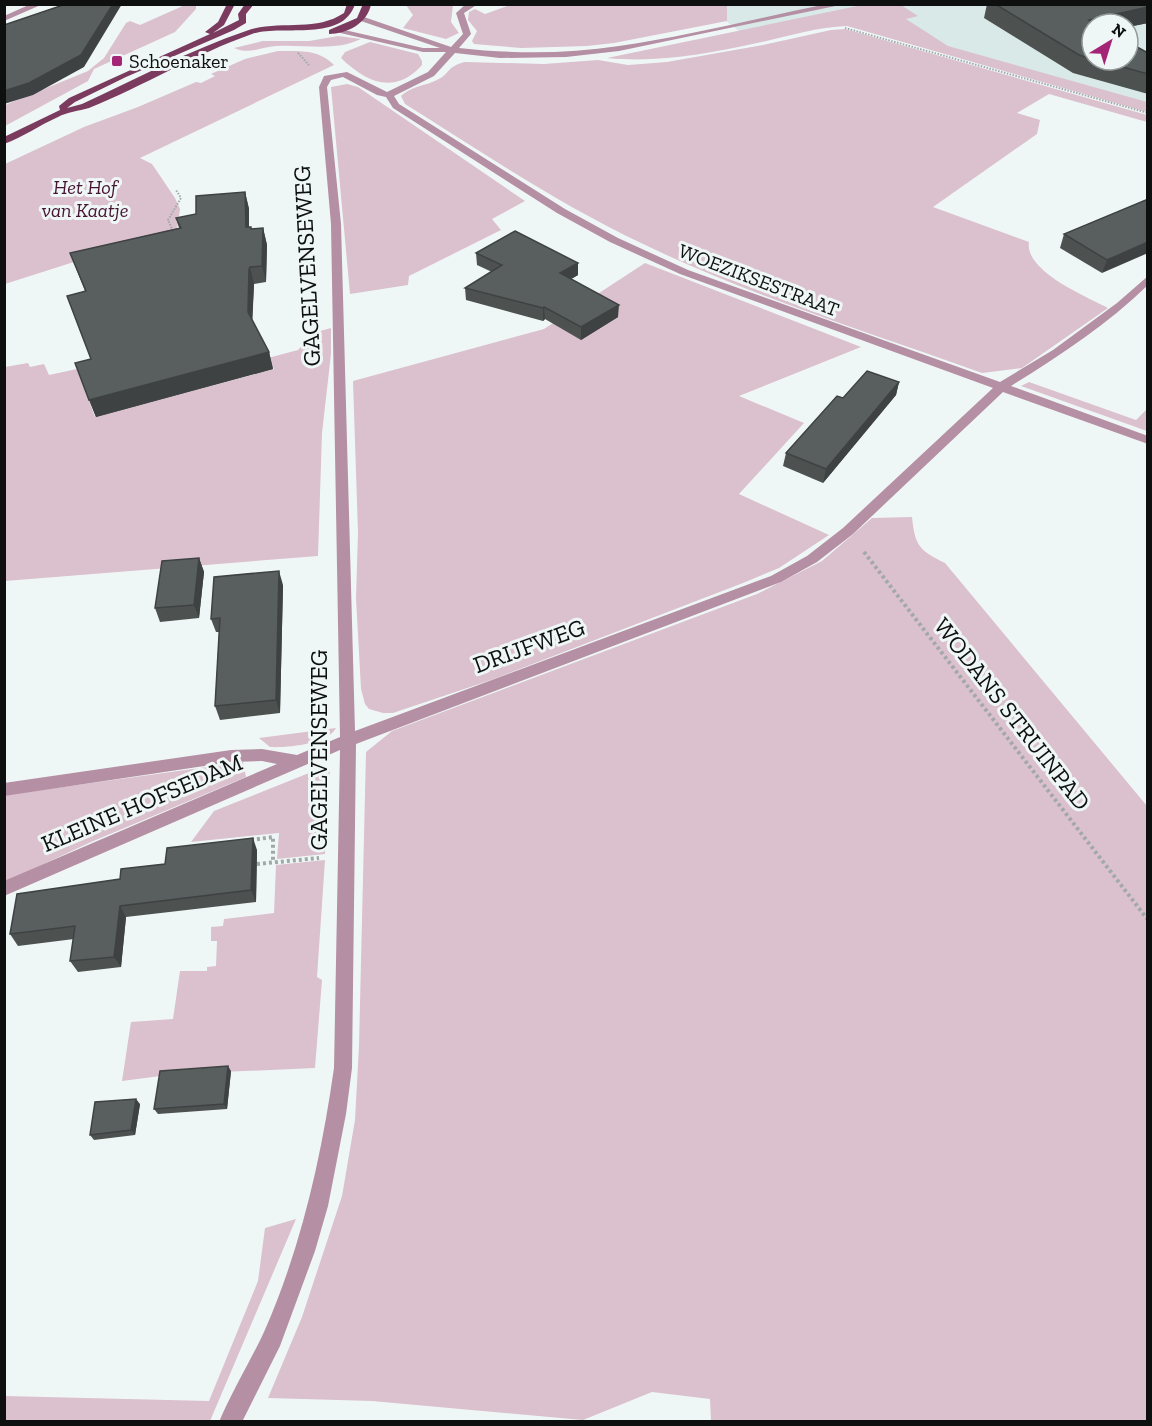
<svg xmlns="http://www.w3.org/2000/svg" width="1152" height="1426" viewBox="0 0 1152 1426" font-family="'Zilla Slab',serif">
<rect width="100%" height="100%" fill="#eff7f6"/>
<!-- built -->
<path fill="#d9e9e7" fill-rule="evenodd" d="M706 5H1147V107L817 17 740 32ZM1092 24H1128V60H1092Z"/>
<!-- green -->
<g fill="#dbc0ce">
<path d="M513 4H727V21L614 43 587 46 521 48 474 44 472 41 477 31 468 20 469 12 475 9 485 14Z"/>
<path d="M867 4 901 5 918 16 906 19 948 46 1147 102V112L847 26C816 27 787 37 757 43 707 54 658 63 607 58Z"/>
<path d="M185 5H196V9L175 32 94 69 88 81 5 126V105L88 71 104 58 126 23 130 21 140 25Z"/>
<path d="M406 5H453L451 22 459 33 446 39 403 28 413 15Z"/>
<path d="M845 29 1147 115V122L1049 94 1017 113 1040 120 1037 134 933 207 1029 242C1024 271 1087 297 1108 308L1022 368 982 373C868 332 750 296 641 243 559 204 483 153 405 104L401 96C411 86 425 86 437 80 450 74 447 66 465 62L544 64 598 60 628 65 667 62 763 45 831 30Z"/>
<path d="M338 36 361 39C334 52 304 44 276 46 261 47 249 55 234 48L263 41H309Z"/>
<path d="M370 42 418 54 422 61V65C394 96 366 82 341 58L345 52Z"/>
<path d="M278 51C299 51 319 49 334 65L140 158 152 164 175 198 180 209 177 229 5 284V164L84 127 138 107 196 82 201 83 215 76 211 74 245 59Z"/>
<path d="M347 84 358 87 525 201 492 219 501 230 409 276 408 285 350 294 331 87Z"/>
<path d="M645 263 861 347 739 396 804 423 739 494 829 535 779 568 743 583 494 679 393 713H383L369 709 365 704 361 689 356 598 358 533 353 381 544 329Z"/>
<path d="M331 328V354L322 433 318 556 5 581V367L28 363 30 367 44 364 49 375 77 369 95 417 274 369 268 358 298 350 313 333Z"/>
<path d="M1029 382 1136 420 1147 409V431L1021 386Z"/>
<path d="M912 517C915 546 919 550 945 563L1147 806V1421H711L710 1399 652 1392 583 1420 372 1401 268 1398 302 1317 342 1196 355 1120 359 1046 366 752 392 731 757 594 822 561 872 518Z"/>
<path d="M336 728C328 744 287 748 270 747L259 738Z"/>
<path d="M243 762 246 777 91 842 5 882V795Z"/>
<path d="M330 768 325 854 277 859 279 833 191 842 214 811 319 769Z"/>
<path d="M325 860 317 977 322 980 315 1068 176 1074 122 1081 131 1022 173 1019 180 971H207V967L216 966 217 941H211V927L223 926 224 919 274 913 276 865Z"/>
<path d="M296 1219 210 1421H5V1396L209 1401 258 1281 265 1228Z"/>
</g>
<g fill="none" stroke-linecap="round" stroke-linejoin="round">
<!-- path-far1 -->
<g stroke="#a2a8a7" stroke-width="2" stroke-dasharray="1.5 1.5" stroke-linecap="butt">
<path d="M845 28 1148 113"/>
<path d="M298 53 309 65"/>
<path d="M173 231 168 220 181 198 176 190"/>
</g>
<!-- path -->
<g stroke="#a2a8a7" stroke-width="4" stroke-dasharray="3 3" stroke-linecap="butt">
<path d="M864 552 1148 920"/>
<path d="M251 840 273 837V862"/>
<path d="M257 864 319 858"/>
</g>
<!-- minor -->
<g fill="#b58fa3" fill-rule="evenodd">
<path d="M31 4H43L4 21V16Z"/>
<path d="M466 4H478L464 13 471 34 459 48C512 54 566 54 619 46 689 36 758 18 827 4H845L619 51 566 57 500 58 455 53 434 76 394 96 399 104 565 209 618 238 688 270 1000 382 1053 350 1117 303 1148 276V285C1107 325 1059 356 1011 386L1148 436V444L1003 392 853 534 817 562 781 582 356 744 352 1068 346 1114 328 1206 315 1251 280 1346 242 1422H219C232 1391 250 1362 264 1332 301 1248 321 1159 334 1068L340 750 4 896V881L277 764 262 761 231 762 4 796V783L231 750 262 749 297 755 340 737 331 224 319 87 324 76 347 72 387 92 428 72 446 52H423L336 32V28L423 48H440L358 20 357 18 361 16 451 47 463 34 456 13ZM343 77 377 95 386 97 393 108 557 213 610 242 680 274 993 388 843 528 807 556 771 576 355 731 341 224 327 87 331 80Z"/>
</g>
<!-- major -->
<g fill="#7a3b5f" fill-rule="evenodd">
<path d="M227 4H235L224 25 213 33 239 20 238 14 245 4H254L246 14V23L234 30 126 77 75 102 67 108 82 104C136 79 190 50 246 31 279 19 314 33 344 13L347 4H355C343 43 281 24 252 34 195 54 144 86 89 108 79 111 67 112 58 117 40 125 23 137 4 144V137L60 110 59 106 69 98 210 34 205 32 218 22Z"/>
<path d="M363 4H371C368 23 347 34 329 34V30L357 18Z"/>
</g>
</g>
<!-- wall -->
<g fill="#4d5251">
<path d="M987 4H1148V23L1128 27 1092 24V60H1128L1148 53V94L1073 73 984 18Z"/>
<path d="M245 192 249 209V227L252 229 263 228 267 245 266 282 254 284 252 320 269 352 273 369 96 417 75 363 91 359 85 291 70 253 179 228 176 218 196 214Z"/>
<path d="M1148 199 1102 273 1060 248 1064 234Z"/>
<path d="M476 253 578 275 571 279 618 317 581 340 545 319 543 321 466 300 465 288 492 272 477 265Z"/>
<path d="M899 382 896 395 823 483 783 466 786 453 843 398Z"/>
<path d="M199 558 204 572 199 618 160 622 155 608Z"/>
<path d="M283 585 280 713 220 720 215 706 219 632H216L211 619Z"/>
<path d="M257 850 256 902 126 917 121 967 78 972 70 961 74 939 18 946 10 934 120 879 165 864Z"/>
<path d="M231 1071 227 1109 158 1114 154 1109Z"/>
<path d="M140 1104 135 1135 94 1140 90 1135Z"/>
</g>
<!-- shaded-wall -->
<g fill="#3e4242">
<path d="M113 4H122L84 67 33 95 4 104V91Z"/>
<path d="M1148 7V23L1128 27V24H1092L1089 20Z"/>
<path d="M245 192 249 209V244L246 227Z"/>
<path d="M263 228 267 245 266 282 262 266Z"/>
<path d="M1148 242V253L1102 273 1107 260Z"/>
<path d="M578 263V275L561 285 560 273Z"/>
<path d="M250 267 254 284 252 329 248 312Z"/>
<path d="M619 305 618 317 581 340V327Z"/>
<path d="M544 307 545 319 543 321V308Z"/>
<path d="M269 352 273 369 96 417 89 400Z"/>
<path d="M899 382 896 395 823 483 826 469Z"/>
<path d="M199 558 204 572 199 618 194 605Z"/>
<path d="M279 571 283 585 280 713 276 700Z"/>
<path d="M253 838 257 850 256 902 251 890Z"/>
<path d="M120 906 126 917 121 967 114 957Z"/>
<path d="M228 1066 231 1071 227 1109 224 1104Z"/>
<path d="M136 1099 140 1104 135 1135 131 1130Z"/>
</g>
<!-- building -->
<g fill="#595f5e" stroke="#3e4242" stroke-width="1.5">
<path d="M66 4H113L81 55 29 83 4 91V25Z"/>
<path d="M995 4H1148V7L1089 20 1096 24H1092V59L1079 55Z"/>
<path d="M1128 42 1148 53V74L1097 60H1128Z"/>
<path d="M245 192 246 227H251V229L263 228 262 266 250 267 249 269 248 312 269 352 89 400 75 363 91 359 67 296 86 291 70 253 181 228 176 218 196 214V196Z"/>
<path d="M1148 199V242L1107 260 1064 234Z"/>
<path d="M515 231 578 263 560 273 619 305 581 327 544 307 543 308 465 288 502 265 476 253Z"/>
<path d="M867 371 899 382 826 469 786 453 837 396 843 398Z"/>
<path d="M199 558 194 605 155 608 162 561Z"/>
<path d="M279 571 276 700 215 706 220 618 211 619 214 577Z"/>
<path d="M253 838 251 890 120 906 114 957 70 961 75 926 10 934 17 894 120 879 121 869 165 864 167 848Z"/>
<path d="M228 1066 224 1104 154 1109 160 1071Z"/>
<path d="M136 1099 131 1130 90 1135 95 1102Z"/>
</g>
<!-- markers -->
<rect fill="#a42576" stroke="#eff7f6" stroke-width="2" x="111" y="55" width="12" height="12" rx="3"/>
<g text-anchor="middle" stroke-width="6" stroke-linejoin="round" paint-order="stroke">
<!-- far-poi labels -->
<g font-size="20" fill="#0e1010" stroke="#eff7f6" text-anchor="start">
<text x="129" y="68">Schoenaker</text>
</g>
<!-- far-park labels -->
<g font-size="20" font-style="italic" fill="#461332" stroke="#eff7f6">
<text x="85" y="194">Het Hof<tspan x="85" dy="23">van Kaatje</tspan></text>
</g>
<!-- far-street labels -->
<g font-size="20" fill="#0e1010" stroke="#eff7f6">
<text transform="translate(759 280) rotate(21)" y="7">WOEZIKSESTRAAT</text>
</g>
<!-- street labels -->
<g font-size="24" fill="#0e1010" stroke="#eff7f6">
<text transform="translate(307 266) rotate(-93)" y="8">GAGELVENSEWEG</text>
<text transform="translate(529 646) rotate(-20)" y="8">DRIJFWEG</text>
<text transform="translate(1012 714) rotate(52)" y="8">WODANS STRUINPAD</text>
<text transform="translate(319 750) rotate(-90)" y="8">GAGELVENSEWEG</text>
<text transform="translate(142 803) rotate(-23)" y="8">KLEINE HOFSEDAM</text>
</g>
</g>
<!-- border -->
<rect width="1152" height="1426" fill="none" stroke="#0e1010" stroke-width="12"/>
<!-- north arrow -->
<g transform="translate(1110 42) rotate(38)"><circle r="28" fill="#eff7f6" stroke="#959b9a" stroke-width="1.5"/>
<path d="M0-4.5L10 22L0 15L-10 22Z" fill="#a42576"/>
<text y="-9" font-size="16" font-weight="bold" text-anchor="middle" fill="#0e1010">N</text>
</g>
</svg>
